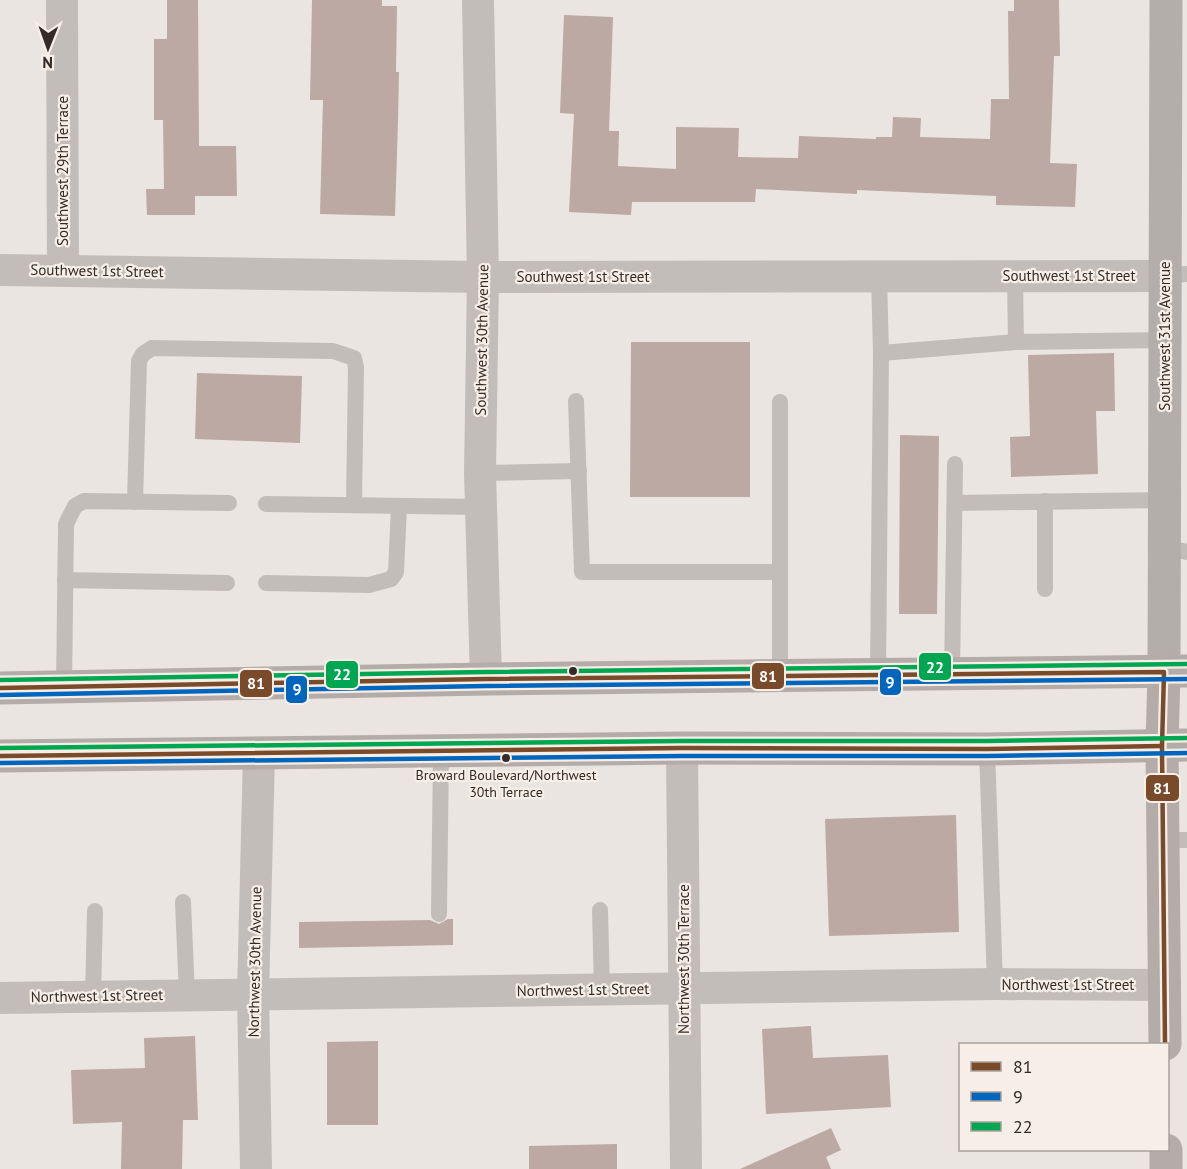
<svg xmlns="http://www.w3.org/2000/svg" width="1187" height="1169" viewBox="0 0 1187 1169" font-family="'PT Sans',sans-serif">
<rect width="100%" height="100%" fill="#eae5e0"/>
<!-- building -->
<g fill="#bca9a3">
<path d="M167 0H198L199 146H236L237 196H195V215H147L146 189H164L163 120H154V39H167Z"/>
<path d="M312 0H382V6H397L396 72H399L398 121 395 216 320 214 323 100H310Z"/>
<path d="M1014 0H1059L1060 56H1054L1050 163 1077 164 1075 207 996 205V196L857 190V194L756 189 755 202H632L631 215 569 212 574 114 560 113 564 15 613 17 609 131H619L618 166 676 169V127L739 128 738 157 798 158 799 136 876 139V137H892L893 117 921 118 920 137 990 139 991 99H1009L1008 11H1014Z"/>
<path d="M631 342H750V497H630Z"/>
<path d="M1114 353 1115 411H1096L1098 474 1011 477 1010 437 1030 436 1028 355Z"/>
<path d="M197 373 302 376 300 443 195 439Z"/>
<path d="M900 435 939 436 937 614H899Z"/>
<path d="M956 815 959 932 829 936 825 819Z"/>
<path d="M448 919H453V945L299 948V922L430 920 439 924Z"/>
<path d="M811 1026 813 1058 888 1055 891 1107 766 1114 762 1029Z"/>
<path d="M195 1036 198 1120H183L182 1169H121L122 1122 73 1124 71 1070 145 1068 144 1038Z"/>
<path d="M378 1041V1125H327V1042Z"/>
<path d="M831 1128 841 1150 826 1157 831 1169H740Z"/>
<path d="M617 1144V1169H529V1146Z"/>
</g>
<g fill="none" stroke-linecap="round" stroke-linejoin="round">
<!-- service -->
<g stroke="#c3bdb9" stroke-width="16">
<path d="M879 276 881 353 1016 342 1165 340"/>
<path d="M1015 276 1016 342"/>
<path d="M1165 276 1187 274"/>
<path d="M576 401 582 572H779"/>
<path d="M480 473 579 471"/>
<path d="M1045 501V589"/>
<path d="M135 502 139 361 143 354 152 348 333 351 354 358 356 367 354 505"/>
<path d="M955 503 1164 500"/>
<path d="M266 504 481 507"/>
<path d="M1164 547 1187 552"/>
<path d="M65 580 227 583"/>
<path d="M266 583 369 585 391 579 396 572 399 507"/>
<path d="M952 674 955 464"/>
<path d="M878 675 881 353"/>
<path d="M780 676V402"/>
<path d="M64 687 66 524 75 506 84 501 229 503"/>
<path d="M987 749 995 984"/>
<path d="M1164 840H1187"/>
<path d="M183 902 187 995"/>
<path d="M600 910 602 990"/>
<path d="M439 914 441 751"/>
<path d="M93 997 95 911"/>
</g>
<!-- minor -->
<g stroke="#c3bdb9" stroke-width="32">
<path d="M62 0 63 270"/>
<path d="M478 0 483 277 480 473 486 679"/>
<path d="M0 270 483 277 1165 276"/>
<path d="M682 748 686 1169"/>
<path d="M0 998 995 984 1165 985"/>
<path d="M256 1169 253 994 259 754"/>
</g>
<!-- secondary -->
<path stroke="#b4aeaa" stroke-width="33" d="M1164 672 1166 0"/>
<!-- primary -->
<g stroke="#b3aca8" stroke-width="33">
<path d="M1164 672 1162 746 1165 1044"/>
<path d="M0 688 486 679 1187 671"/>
<path d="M0 756 682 748 987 749 1187 745"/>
<path d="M1166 1150V1169"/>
</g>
<defs>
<g id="bus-1">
<path d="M0 688 486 679 1164 672 1162 746 1165 1044"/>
<path d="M0 756 682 748 987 749 1162 746"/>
</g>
<g id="bus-2">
<path d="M0 695 486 686 1187 679"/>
<path d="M0 763 682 756H987L1187 753"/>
</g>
<g id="bus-3">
<path d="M0 680 486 672 1187 664"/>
<path d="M0 748 682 741H987L1187 738"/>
</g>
</defs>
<!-- bus-1 casing -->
<use href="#bus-1" stroke="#f7efe7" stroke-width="9"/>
<!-- bus-2 casing -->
<use href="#bus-2" stroke="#f7efe7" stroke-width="9"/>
<!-- bus-3 casing -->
<use href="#bus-3" stroke="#f7efe7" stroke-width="9"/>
<!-- bus-1 -->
<use href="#bus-1" stroke="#7a4b2a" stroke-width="4.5"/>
<!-- bus-2 -->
<use href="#bus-2" stroke="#0065bd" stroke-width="4.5"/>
<!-- bus-3 -->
<use href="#bus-3" stroke="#00a651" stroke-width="4.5"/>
</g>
<!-- markers -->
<g fill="#342b28" stroke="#f7efe7" stroke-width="2">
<circle cx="573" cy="671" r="5"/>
<circle cx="506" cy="758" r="5"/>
</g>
<g text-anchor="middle" stroke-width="4.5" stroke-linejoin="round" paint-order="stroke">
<!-- bus labels -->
<g font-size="14" fill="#342b28" stroke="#f7efe7">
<text x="506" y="780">Broward Boulevard/Northwest<tspan x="506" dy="17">30th Terrace</tspan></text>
</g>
<!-- street labels -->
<g font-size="15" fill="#342b28" stroke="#f7efe7">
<text transform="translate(63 171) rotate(-90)" y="5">Southwest 29th Terrace</text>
<text transform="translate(97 271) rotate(1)" y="5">Southwest 1st Street</text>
<text x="1069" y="281">Southwest 1st Street</text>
<text x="583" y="282">Southwest 1st Street</text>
<text transform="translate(1165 336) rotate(-90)" y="5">Southwest 31st Avenue</text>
<text transform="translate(482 340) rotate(-89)" y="5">Southwest 30th Avenue</text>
<text transform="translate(684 959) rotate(-90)" y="5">Northwest 30th Terrace</text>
<text transform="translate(255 962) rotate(-89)" y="5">Northwest 30th Avenue</text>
<text x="1068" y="990">Northwest 1st Street</text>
<text transform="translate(583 990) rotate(-1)" y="5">Northwest 1st Street</text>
<text transform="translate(97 996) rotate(-1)" y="5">Northwest 1st Street</text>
</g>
</g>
<g stroke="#f7efe7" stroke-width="2">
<rect x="918" y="652" width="34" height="29" rx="6" fill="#00a651"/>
<rect x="325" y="660" width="34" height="29" rx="6" fill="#00a651"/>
<rect x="751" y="662" width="34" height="28" rx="6" fill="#7a4b2a"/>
<rect x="879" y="668" width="23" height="28" rx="6" fill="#0065bd"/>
<rect x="239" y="669" width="34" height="29" rx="6" fill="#7a4b2a"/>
<rect x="285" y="675" width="23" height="29" rx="6" fill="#0065bd"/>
<rect x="1145" y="774" width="35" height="28" rx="6" fill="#7a4b2a"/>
</g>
<g font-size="16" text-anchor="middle" font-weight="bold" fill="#fff">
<text x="935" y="673">22</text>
<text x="342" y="680">22</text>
<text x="768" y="682">81</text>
<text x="890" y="688">9</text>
<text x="256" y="689">81</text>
<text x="297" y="695">9</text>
<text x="1162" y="794">81</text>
</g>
<!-- legend -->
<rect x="959" y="1043" width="210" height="108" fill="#f7efe7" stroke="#a9a19b" stroke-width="1.5"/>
<rect x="971" y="1062" width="30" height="9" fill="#7a4b2a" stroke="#a9a19b" stroke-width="1.5"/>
<text x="1013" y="1073" font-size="18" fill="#342b28">81</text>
<rect x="971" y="1092" width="30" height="9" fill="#0065bd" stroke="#a9a19b" stroke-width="1.5"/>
<text x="1013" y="1103" font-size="18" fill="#342b28">9</text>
<rect x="971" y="1122" width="30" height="9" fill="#00a651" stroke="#a9a19b" stroke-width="1.5"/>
<text x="1013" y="1133" font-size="18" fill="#342b28">22</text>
<!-- north arrow -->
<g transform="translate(48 48) rotate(181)" stroke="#f7efe7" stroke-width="4.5" paint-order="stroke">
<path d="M0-4.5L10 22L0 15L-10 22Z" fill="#342b28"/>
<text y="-9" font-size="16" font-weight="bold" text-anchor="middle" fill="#342b28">N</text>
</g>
</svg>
